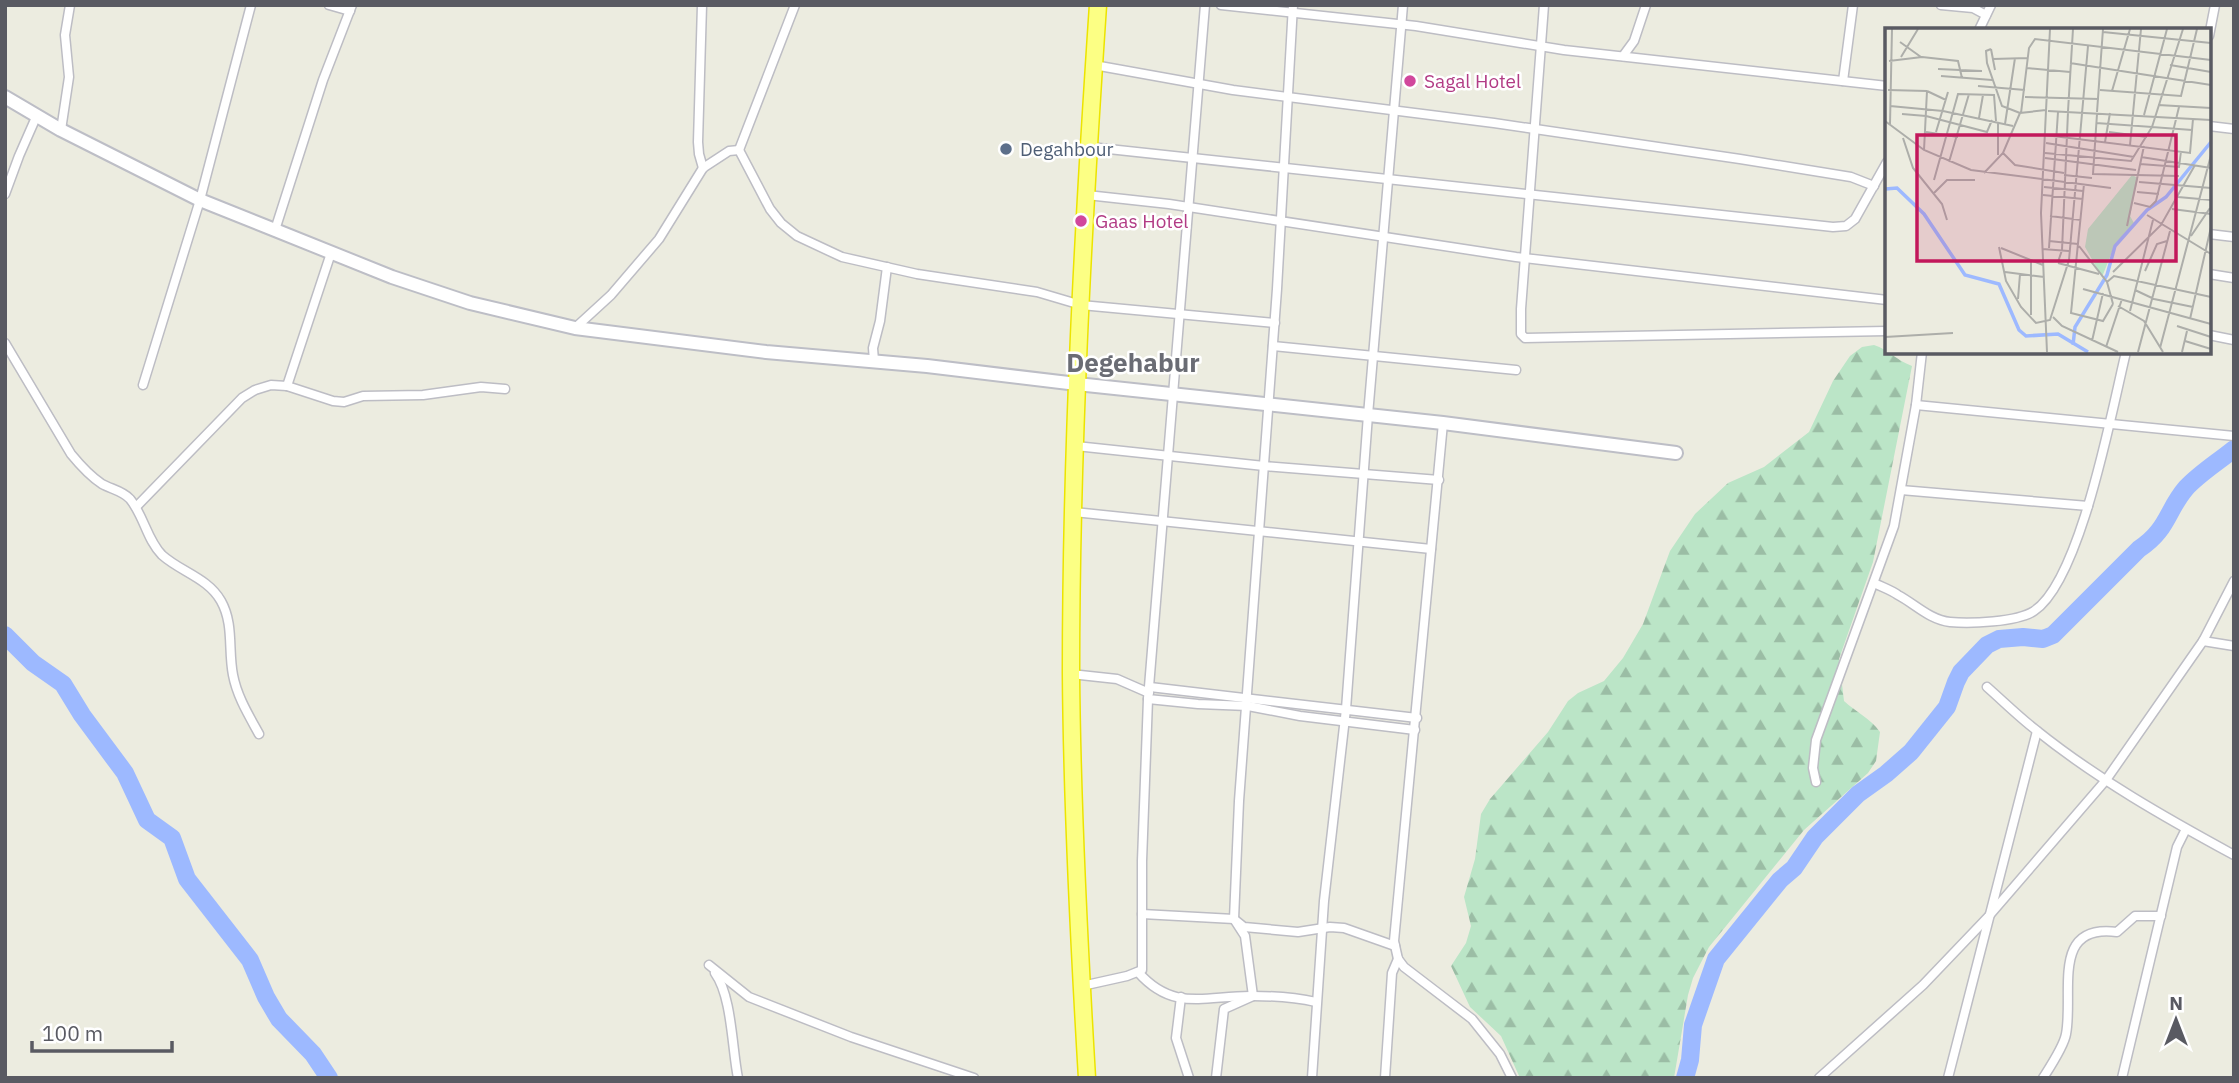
<svg xmlns="http://www.w3.org/2000/svg" width="2239" height="1083" viewBox="0 0 2239 1083" font-family="'IBM Plex Sans',sans-serif">
<defs>
<pattern id="forest-firs" width="22" height="20" patternUnits="userSpaceOnUse" patternTransform="scale(1.75)"><rect width="22" height="20" fill="#bbe5c7"/><path d="M5 1l3.5 6h-7zM16 11l3.5 6h-7z" fill="#9bbda5"/></pattern>
</defs>
<rect width="100%" height="100%" fill="#ecece0"/>
<!-- forest -->
<path fill="url(#forest-firs)" d="M1874 345C1889 350 1896 360 1912 366L1873 562 1839 659 1844 701C1856 712 1870 718 1880 732L1876 761 1868 773 1804 830 1709 947 1693 978 1688 995 1674 1078H1520L1501 1036 1470 1007 1451 966 1466 943 1471 926 1464 897 1475 859 1481 814 1490 799 1548 732 1568 701 1578 693 1604 681 1623 658 1643 624 1670 551 1695 514 1728 483 1764 467 1809 432 1833 381 1850 356 1862 347Z"/>
<g fill="none" stroke-linecap="round" stroke-linejoin="round">
<!-- river -->
<g stroke="#9db9ff" stroke-width="18">
<path d="M5 635 33 663 63 684 82 715 125 773 147 820 172 838 187 879 250 960 266 997 279 1019 313 1054 329 1078"/>
<path d="M1685 1078 1690 1060 1693 1025 1716 959 1780 880 1794 868 1815 837 1858 794 1886 774 1911 752 1947 707 1956 682 1961 672 1987 645 1999 639 2023 637 2043 639 2053 635 2139 549C2168 530 2167 510 2186 488 2200 473 2218 462 2234 449"/>
</g>
<defs>
<g id="street">
<path d="M329 5 350 11"/>
<path d="M702 5 698 142 699 154 703 168"/>
<path d="M1221 5 1416 26 1564 50 1887 86"/>
<path d="M1544 5 1521 309V334L1525 338 1887 331"/>
<path d="M1941 5 1973 8 1986 15"/>
<path d="M1979 30 1991 5"/>
<path d="M2209 36 2215 5"/>
<path d="M1623 56 1634 41 1646 5"/>
<path d="M1094 65 1233 90 1494 123 1740 159 1851 177 1874 186"/>
<path d="M1843 81 1853 5"/>
<path d="M2209 126 2234 129"/>
<path d="M61 130 69 77 65 35 70 5"/>
<path d="M1090 147 1833 227 1846 226 1855 219 1887 162"/>
<path d="M739 150 770 209 781 223 797 236 842 257 917 274 1037 292 1081 305 1275 323"/>
<path d="M739 150 795 5"/>
<path d="M5 194 19 156 37 115"/>
<path d="M1087 195 1169 204 1516 257 1887 300"/>
<path d="M275 230 323 80 352 5"/>
<path d="M2209 234 2234 237"/>
<path d="M2209 274 2234 278"/>
<path d="M575 328 611 295 659 239 703 168 729 151 739 150"/>
<path d="M2209 335 2234 340"/>
<path d="M5 343 71 454C80 465 90 476 102 484 111 489 123 491 130 499 144 516 147 540 162 555 181 572 208 578 221 601 234 624 228 650 233 675 237 696 248 714 259 734"/>
<path d="M1273 346 1516 370"/>
<path d="M874 361 873 348 880 321 887 267"/>
<path d="M143 385 200 200 251 5"/>
<path d="M287 386 331 253"/>
<path d="M1916 405 2234 436"/>
<path d="M1443 423 1394 941 1398 959 1404 967 1472 1019 1500 1054 1512 1078"/>
<path d="M1076 446 1264 466 1439 480"/>
<path d="M1901 490 2088 506"/>
<path d="M136 507 242 398 255 390 271 385 287 386 333 401 344 402 363 396 423 395 481 387 505 389"/>
<path d="M1074 512 1431 549"/>
<path d="M1874 583C1882 587 1891 590 1898 595 1915 604 1930 620 1950 622 1970 624 2017 622 2034 611 2081 580 2112 409 2126 352"/>
<path d="M2203 641 2234 646"/>
<path d="M1071 674 1117 679 1149 693"/>
<path d="M1150 687 1417 718"/>
<path d="M1987 687C2004 702 2019 717 2036 730 2097 779 2166 818 2234 855"/>
<path d="M1148 699 1198 704 1248 706 1300 716 1415 730"/>
<path d="M1816 782 1813 768 1816 740 1894 526 1916 405 1922 352"/>
<path d="M1142 914 1234 919 1244 927 1298 932 1330 927 1344 928 1395 946"/>
<path d="M709 965 749 997 851 1037 974 1078"/>
<path d="M1138 972C1174 1013 1207 995 1253 996 1275 996 1294 997 1316 1002"/>
<path d="M715 973C732 996 732 1049 738 1078"/>
<path d="M1082 986 1127 976 1142 970V861L1148 699 1205 5"/>
<path d="M1181 997 1176 1038 1189 1078"/>
<path d="M1216 1078 1224 1009 1253 996 1245 936 1234 919 1239 801 1277 289 1293 5"/>
<path d="M1312 1078 1324 901 1346 709 1368 415 1403 5"/>
<path d="M1385 1078 1392 973 1398 959"/>
<path d="M1819 1078 1923 985 1988 917 2106 780 2203 641 2234 581"/>
<path d="M1948 1078 2037 731"/>
<path d="M2043 1078C2050 1067 2064 1046 2066 1034 2074 993 2050 923 2117 932L2135 916H2161"/>
<path d="M2122 1078 2177 847 2186 829"/>
</g>
<path id="secondary" d="M5 97 61 130 200 200 275 230 392 277 470 303 575 328 766 352 927 366 1077 384 1443 423 1676 453"/>
<path id="highway" d="M1087 1078C1079 943 1072 808 1071 673 1071 451 1083 227 1098 5"/>
</defs>
<!-- street casing -->
<use href="#street" stroke="#bdbdc4" stroke-width="11"/>
<!-- secondary casing -->
<use href="#secondary" stroke="#bdbec6" stroke-width="16"/>
<!-- highway casing -->
<use href="#highway" stroke="#ece400" stroke-width="19"/>
<!-- street -->
<use href="#street" stroke="#fff" stroke-width="8"/>
<!-- secondary -->
<use href="#secondary" stroke="#fff" stroke-width="12"/>
<!-- highway -->
<use href="#highway" stroke="#fcff84" stroke-width="16"/>
</g>
<!-- markers -->
<g fill="#d1479c" stroke="#fff" stroke-width="2.5">
<circle cx="1410" cy="81" r="7"/>
<circle cx="1081" cy="221" r="7"/>
</g>
<circle fill="#5c6f8a" stroke="#fff" stroke-width="2.5" cx="1006" cy="149" r="7"/>
<g text-anchor="middle" stroke-width="5" stroke-linejoin="round" paint-order="stroke">
<!-- hotel labels -->
<g font-size="19" fill="#b23c85" stroke="#fff" text-anchor="start">
<text x="1424" y="88">Sagal Hotel</text>
<text x="1095" y="228">Gaas Hotel</text>
</g>
<!-- service labels -->
<g font-size="19" fill="#4e5e75" stroke="#fff" text-anchor="start">
<text x="1020" y="156">Degahbour</text>
</g>
<!-- district labels -->
<g font-size="26" font-weight="bold" fill="#6a6c74" stroke="#fff">
<text x="1133" y="372">Degehabur</text>
</g>
</g>
<!-- overview -->
<g transform="translate(1885 28)">
<rect width="326" height="326" fill="#ecece0"/>
<path d="M247 147 253 150 245 188 249 195 229 219 217 249 200 219 203 201Z" fill="#bbe5c7"/>
<path fill="none" stroke="#9db9ff" stroke-width="3.5" d="M0 161 12 160 39 186 80 247 114 256 134 302 141 308 173 306 203 324M188 317 190 299 222 247 230 218 262 182 281 169 326 114"/>
<path fill="none" stroke="#adaeaa" stroke-width="2" d="M218 4 326 15M15 14 36 29M106 21 101 23 102 35 117 78 135 85M106 21 110 42M16 29 33 1M108 31 143 30M4 33 37 29 73 33 77 50M185 35 326 57M285 37 326 44M142 40 185 44M53 41 97 43M56 48 107 52M93 58 140 62M3 62 42 63M215 62 296 68 312 1M42 63 61 72M227 63 245 1M140 69 214 71M273 77 326 80M5 78 58 83 128 98M163 83 326 92M183 83 188 1M212 84 218 1M136 85 144 20 150 11 326 32M17 86 41 88 102 104 107 92M212 86 208 146 294 148M259 87 282 1M94 90 98 67M0 93 39 122 86 142 226 160M113 94V127M211 95 267 99 298 1M5 96 7 1M120 96 130 30M41 104 73 109M51 104 63 64M224 104 262 109M160 107 305 125 308 91M18 110 28 140 57 176 62 192M220 114 225 85M161 115 249 129M245 117 256 1M39 122 42 63M118 125 130 137 179 145M160 125 246 133 267 99 307 102M256 129 326 140M160 130 251 142M64 134 84 66M255 136 294 139 296 123M99 145 118 125 135 85 161 82M179 147 207 150M49 152 73 66 109 67 111 93M254 154 326 160M199 156 186 285 218 293 228 276M159 159 198 163M252 164 274 166M48 166 62 152H90M158 167 198 171M293 169 326 172M249 175 265 179 271 173 294 79M287 181 326 186M262 187 326 226M165 188 196 192M242 198 259 118M306 208 325 180M164 213 193 216M194 218 222 254 228 276M114 219 121 253 136 279 151 295 165 292 184 232 203 18M116 220 158 237M164 220 173 84M157 221 184 223M146 232V287M173 234 177 222 183 84M173 235 214 246M260 243 272 216 282 213M120 244 159 249M228 244 276 197 310 137M222 254 229 248 326 269M198 261 326 296M250 262 269 271 308 279M133 271 135 246M233 278 259 293 278 324M245 283 268 192M168 289 177 298 233 324M305 291 326 199M292 298 326 309M0 309 68 305M207 313 218 265M300 313 326 321M221 319 237 271M275 320 326 127M162 324 156 185 165 1M253 324 285 203M297 324 302 303"/>
<path fill="#c2185b" fill-opacity="0.15" stroke="#c2185b" stroke-width="3.5" d="M32 107H291V233H32Z"/>
<rect width="326" height="326" fill="none" stroke="#595a62" stroke-width="3.5"/>
</g>
<!-- border -->
<rect width="2239" height="1083" fill="none" stroke="#595a62" stroke-width="14"/>
<!-- north arrow -->
<g transform="translate(2176 1020)" stroke="#ffffff" stroke-width="5" paint-order="stroke">
<path d="M0-5L12 26L0 18L-12 26Z" fill="#595a62"/>
<text y="-10" font-size="19" font-weight="bold" text-anchor="middle" fill="#595a62">N</text>
</g>
<!-- scale -->
<path d="M32 1041v10h140v-10" fill="none" stroke="#595a62" stroke-width="3.5"/>
<text x="42" y="1041" font-size="21" fill="#595a62" stroke="#ffffff" stroke-width="5" paint-order="stroke">100 m</text>
</svg>
